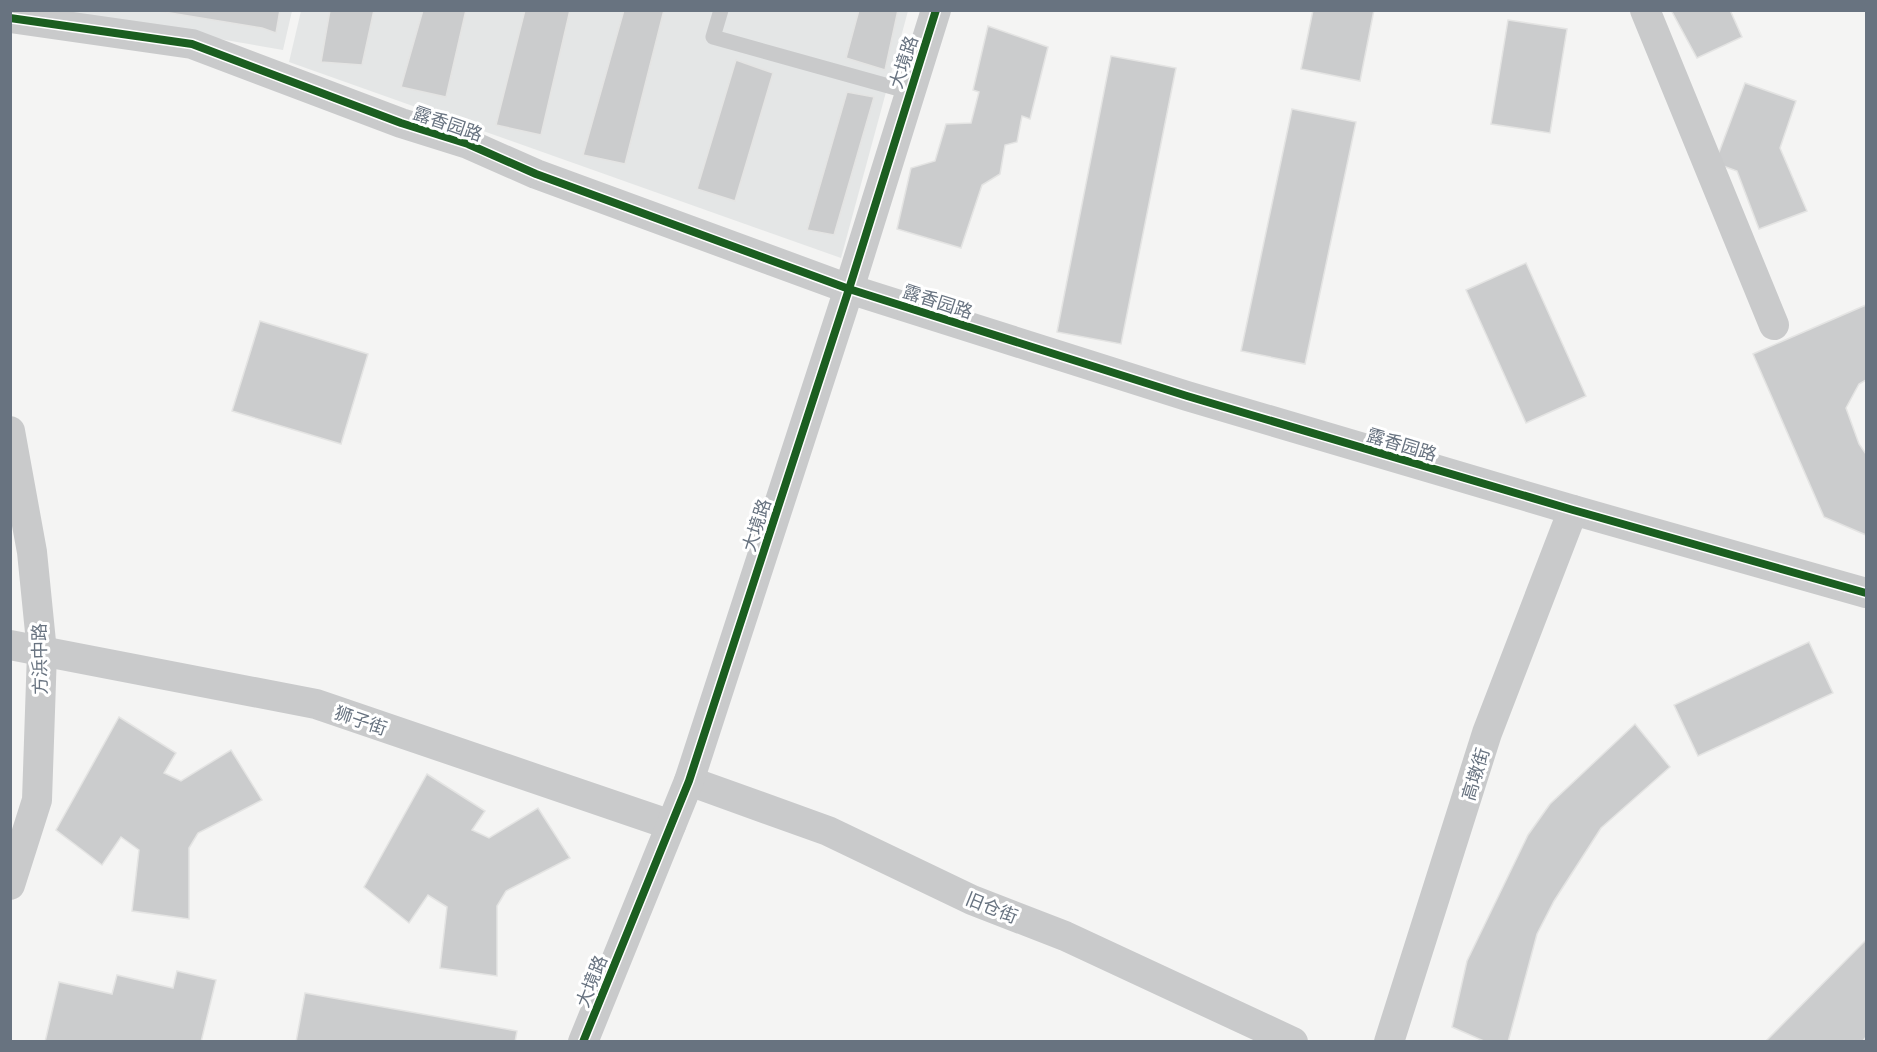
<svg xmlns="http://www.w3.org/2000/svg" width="1877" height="1052" font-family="Lato,'Noto Sans SC',sans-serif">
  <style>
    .built { fill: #e4e6e6 }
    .building { fill: #cbcccd; stroke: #e4e4e3; stroke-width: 1.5 }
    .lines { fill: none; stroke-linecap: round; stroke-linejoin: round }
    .lane { stroke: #c9cacb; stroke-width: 15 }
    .street { stroke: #c9cacb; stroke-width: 30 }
    .cycleway-casing { stroke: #fff; stroke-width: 11 }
    .cycleway { stroke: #1b5e20; stroke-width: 8 }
    .labels { text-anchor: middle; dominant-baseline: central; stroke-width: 6; stroke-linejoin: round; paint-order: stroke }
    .street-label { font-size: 18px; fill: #687380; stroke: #fff }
  </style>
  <rect width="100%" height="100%" fill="#f4f4f3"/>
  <!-- built -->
  <g class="built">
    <polygon points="57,11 292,11 283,50"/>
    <polygon points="301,11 908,11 841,258 289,62"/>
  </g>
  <!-- building -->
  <g class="building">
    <polygon points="152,10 280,10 276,33 262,28"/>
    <polygon points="330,10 374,10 362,65 321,62"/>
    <polygon points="423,10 466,10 446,97 401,87"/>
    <polygon points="525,10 570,10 541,135 496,125"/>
    <polygon points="624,10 664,10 625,164 583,155"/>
    <polygon points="859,10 898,10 885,70 846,58"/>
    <polygon points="1313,10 1374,10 1360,81 1301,69"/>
    <polygon points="1671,10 1730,10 1742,37 1697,58"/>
    <polygon points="1508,20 1567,29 1550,133 1491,124"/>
    <polygon points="988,26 1048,47 1030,119 1022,116 1017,142 1005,145 1000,174 982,185 961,248 897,229 911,168 935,161 946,124 971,123 979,92 973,90"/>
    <polygon points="1111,56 1176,68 1121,344 1057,332"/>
    <polygon points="736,60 773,73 735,201 697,189"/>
    <polygon points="1745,83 1796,101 1780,148 1807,211 1759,229 1737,171 1715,163"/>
    <polygon points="847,92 874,97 834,235 807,230"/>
    <polygon points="1292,109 1356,122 1305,364 1241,351"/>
    <polygon points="1526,263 1586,396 1526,423 1466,290"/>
    <polygon points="1866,305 1866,380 1859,384 1846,408 1859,444 1866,454 1866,535 1824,517 1753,354"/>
    <polygon points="260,321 368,354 341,444 232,411"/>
    <polygon points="1809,642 1833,693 1698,756 1674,705"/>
    <polygon points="119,717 176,753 164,773 181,781 231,750 262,800 198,833 189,848 189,919 132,911 139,850 121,837 102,865 56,830"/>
    <polygon points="1635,724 1670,767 1601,828 1554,901 1537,934 1508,1042 1486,1042 1452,1027 1467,961 1528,835 1550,804"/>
    <polygon points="427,774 485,811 472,830 489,838 538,808 570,858 506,891 497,906 497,976 440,968 447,907 428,895 409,923 364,887"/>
    <polygon points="1866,940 1866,1037 1862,1042 1765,1042"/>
    <polygon points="177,971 216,980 201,1042 45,1042 59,982 112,994 117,975 173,988"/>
    <polygon points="305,993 517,1031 515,1042 296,1042"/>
  </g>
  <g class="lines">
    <!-- lane -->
    <polyline class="lane" points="721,10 713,37 910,92"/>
    <!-- street -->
    <g class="street">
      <polyline points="1645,10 1774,325"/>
      <polyline points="10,18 192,44 401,123 468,144 536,174 849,289 1187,396 1573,510 1866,593"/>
      <polyline points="10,431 32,552 42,652 37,800 10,885"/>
      <polyline points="10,645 316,704 671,825"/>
      <polyline points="689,781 828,831 972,900 1065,936 1293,1042"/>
      <polyline points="583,1042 689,781 849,289 936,10"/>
      <polyline points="1389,1042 1487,733 1573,510"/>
    </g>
    <defs>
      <g id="cycleway">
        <polyline points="10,18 192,44 401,123 468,144 536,174 849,289 1187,396 1573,510 1866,593"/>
        <polyline points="583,1042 689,781 849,289 936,10"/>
      </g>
    </defs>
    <!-- cycleway casing -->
    <use href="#cycleway" class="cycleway-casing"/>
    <!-- cycleway -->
    <use href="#cycleway" class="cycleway"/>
  </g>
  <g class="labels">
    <!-- street labels -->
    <g class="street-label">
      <text transform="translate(903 62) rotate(-72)">大境路</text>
      <text transform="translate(448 123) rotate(19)">露香园路</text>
      <text transform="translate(938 301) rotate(18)">露香园路</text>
      <text transform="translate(1402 444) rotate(17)">露香园路</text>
      <text transform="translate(756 525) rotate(-72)">大境路</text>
      <text transform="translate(39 659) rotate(-91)">方浜中路</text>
      <text transform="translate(361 720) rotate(19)">狮子街</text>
      <text transform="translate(1475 774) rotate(-73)">高墩街</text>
      <text transform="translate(992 907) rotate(22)">旧仓街</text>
      <text transform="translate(591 981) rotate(-68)">大境路</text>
    </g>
  </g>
  <!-- border -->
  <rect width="1877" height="1052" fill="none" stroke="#687380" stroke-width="24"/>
</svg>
